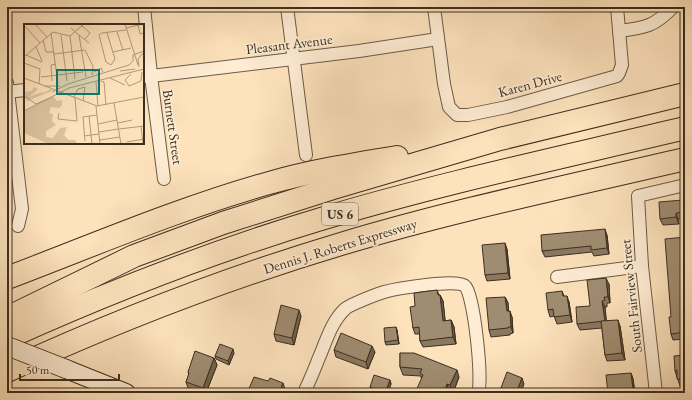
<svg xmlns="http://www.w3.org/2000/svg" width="692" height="400" font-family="'EB Garamond',serif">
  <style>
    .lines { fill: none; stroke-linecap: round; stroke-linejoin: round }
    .minor-casing { stroke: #6c5b46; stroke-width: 14 }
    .secondary-casing { stroke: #3c2e1f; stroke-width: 20 }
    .motorway-casing { stroke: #3c2e1f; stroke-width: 24 }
    .minor { stroke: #feecd3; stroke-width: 12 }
    .secondary { stroke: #feecd3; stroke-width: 18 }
    .motorway { stroke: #fde2bc; stroke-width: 22 }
    .secondary-bridge-casing { stroke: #3c2e1f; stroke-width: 20; stroke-linecap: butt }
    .secondary-bridge { stroke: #feecd3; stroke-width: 18 }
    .wall { fill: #8a7861; stroke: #3c2e1f }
    .shaded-wall { fill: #70624f; stroke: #3c2e1f }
    .building { fill: #a08c71; stroke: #3c2e1f }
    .labels { text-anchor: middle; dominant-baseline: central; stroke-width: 3.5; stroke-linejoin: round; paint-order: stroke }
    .shield { fill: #feecd3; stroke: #766755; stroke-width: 1 }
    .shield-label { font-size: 13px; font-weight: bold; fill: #3c2e1f }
    .street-label { font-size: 14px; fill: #3c2e1f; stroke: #feecd3 }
    .inset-road { fill: none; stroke: #b09a7d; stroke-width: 1 }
    .view { fill: #0f766e; fill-opacity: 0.15; stroke: #0f766e; stroke-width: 2 }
    .inset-edge { fill: none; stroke: #3c2e1f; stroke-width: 2 }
  </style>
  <rect width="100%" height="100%" fill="#fde2bc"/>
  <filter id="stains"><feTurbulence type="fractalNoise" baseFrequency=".005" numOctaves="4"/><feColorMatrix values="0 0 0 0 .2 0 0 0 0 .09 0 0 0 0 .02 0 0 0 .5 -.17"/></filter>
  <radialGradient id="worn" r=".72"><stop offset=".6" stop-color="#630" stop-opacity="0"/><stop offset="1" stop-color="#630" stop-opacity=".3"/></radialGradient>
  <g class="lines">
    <defs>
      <g id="minor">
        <polyline points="144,7 152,84 164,179"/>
        <polyline points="287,7 306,155"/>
        <polyline points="434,7 444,84 449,107 457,115 468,115 507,107 617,76 619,73 622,65 617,7"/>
        <path d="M619,31c26,-3 36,-5 54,-24"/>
        <polyline points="143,77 359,51 438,39"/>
        <polyline points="7,83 22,209 18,226"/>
        <polyline points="7,92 25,90"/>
        <polyline points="557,277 642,266"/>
        <path d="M304,393c5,-11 10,-22 14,-33 8,-18 13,-38 27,-51 4,-4 32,-15 39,-17 11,-3 74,-14 81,-6 9,9 18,93 13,107"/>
        <polyline points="656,393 642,266 638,196 685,185"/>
      </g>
      <polyline id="secondary" points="66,369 126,393"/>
      <g id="motorway">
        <path d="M7,278c87,-33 173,-70 262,-95 42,-12 85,-19 128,-26"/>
        <polyline points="7,318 134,256 223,223 333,188 500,139 685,94"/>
        <path d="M7,338c102,-46 207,-87 314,-119 120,-36 243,-62 364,-91"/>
        <path d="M7,371c109,-50 220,-93 334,-127 113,-34 229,-58 344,-85"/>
      </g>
    </defs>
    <!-- minor casing -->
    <use href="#minor" class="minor-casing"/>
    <!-- secondary casing -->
    <use href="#secondary" class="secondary-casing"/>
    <!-- motorway casing -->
    <use href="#motorway" class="motorway-casing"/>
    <!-- minor -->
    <use href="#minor" class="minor"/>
    <!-- secondary -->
    <use href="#secondary" class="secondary"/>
    <!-- motorway -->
    <use href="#motorway" class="motorway"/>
    <defs>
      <polyline id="secondary-bridge" points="7,346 66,369"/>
    </defs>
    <!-- secondary-bridge casing -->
    <use href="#secondary-bridge" class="secondary-bridge-casing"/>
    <!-- secondary-bridge -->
    <use href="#secondary-bridge" class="secondary-bridge"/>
  </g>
  <!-- wall -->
  <g class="wall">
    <polygon points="683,200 685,206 685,219 678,219 679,224 663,225 660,219"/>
    <polygon points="607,235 609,254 594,256 592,252 545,257 542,251"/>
    <polygon points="685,237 685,339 673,340 671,334"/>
    <polygon points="507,249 510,279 487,281 485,275"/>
    <polygon points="609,284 610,303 607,303 607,307 605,307 606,321 620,326 625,360 607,361 605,355 602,328 580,330 577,324 590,306"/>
    <polygon points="437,290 439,295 440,295 443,301 445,321 451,320 454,327 456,344 423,347 420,341 420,334 415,334 413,328 415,306"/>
    <polygon points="562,291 564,296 569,302 572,322 557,324 554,316 550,317 548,310"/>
    <polygon points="505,297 508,303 508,311 512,317 513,333 510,334 510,335 491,337 489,330"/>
    <polygon points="301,316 294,345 276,341 274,334"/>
    <polygon points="396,327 397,330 399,344 386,345 385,342"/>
    <polygon points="334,350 375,352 368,369 336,357"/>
    <polygon points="234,353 229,365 216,359 215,356"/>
    <polygon points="400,353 459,377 453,393 421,378 421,376 403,375 400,367"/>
    <polygon points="685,355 685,386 680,386 675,371"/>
    <polygon points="214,358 217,365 206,393 202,393 188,388 186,382 189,375 188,372"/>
    <polygon points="631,373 633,379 635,393 608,393"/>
    <polygon points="390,380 391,384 388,393 378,393 371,390 370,387"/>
  </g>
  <!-- shaded-wall -->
  <g class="shaded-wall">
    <polygon points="683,200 685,206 685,215 684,212"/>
    <polygon points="676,213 678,219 679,224 676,217"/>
    <polygon points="605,229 607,235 609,254 607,248"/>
    <polygon points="505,243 507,249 510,279 508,273"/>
    <polygon points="606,278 609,284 610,303 608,297"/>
    <polygon points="440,295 443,301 446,328 443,321"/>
    <polygon points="567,296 569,302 572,322 570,315"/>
    <polygon points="505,297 508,303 509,317 507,311"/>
    <polygon points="602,301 605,307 607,327 605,321"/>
    <polygon points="299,310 301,316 294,345 292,338"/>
    <polygon points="510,311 512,317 513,333 511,327"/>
    <polygon points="451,320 454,327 456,344 453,337"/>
    <polygon points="618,320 620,326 625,360 622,353"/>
    <polygon points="396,327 397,330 399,344 398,340"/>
    <polygon points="372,346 375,352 368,369 366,362"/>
    <polygon points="233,349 234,353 229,365 228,361"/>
    <polygon points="214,358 217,365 206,393 205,393 203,388"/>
    <polygon points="457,370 459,377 453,393 450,385"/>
    <polygon points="631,373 633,379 635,393 634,393 633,390"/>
    <polygon points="522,378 524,384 521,393 516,393"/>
    <polygon points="390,380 391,384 388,393 386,393"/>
    <polygon points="283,383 285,389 284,393 279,393"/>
    <polygon points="447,384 450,392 449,393 444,393"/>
  </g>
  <!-- building -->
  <g class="building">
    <polygon points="683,200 684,212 676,213 676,217 660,219 659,202"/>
    <polygon points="605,229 607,248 591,250 591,246 542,251 541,235"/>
    <polygon points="685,237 685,332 671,334 669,317 671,317 665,239"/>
    <polygon points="505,243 508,273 485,275 482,245"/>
    <polygon points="606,278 608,297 604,297 605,300 602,301 605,321 577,324 576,307 590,306 587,280"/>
    <polygon points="437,290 438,295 440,295 443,321 451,320 453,337 420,341 419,327 413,328 410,307 415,306 414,293"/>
    <polygon points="562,291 563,296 567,296 570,315 554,317 553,309 548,310 546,293"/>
    <polygon points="505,297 507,311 510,311 511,327 508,327 508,328 489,330 486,298"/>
    <polygon points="281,305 299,310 292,338 274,334"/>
    <polygon points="618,320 622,353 605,355 601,321"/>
    <polygon points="396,327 398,340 385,342 384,328"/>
    <polygon points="341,333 372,346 366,362 334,350"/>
    <polygon points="220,344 233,349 228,361 215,356"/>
    <polygon points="195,351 214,358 203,388 186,382 189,373 188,372"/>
    <polygon points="400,353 414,353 457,370 450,385 447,384 444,393 415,393 423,375 420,373 422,369 400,367"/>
    <polygon points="685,355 685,379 677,379 677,370 675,371 674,356"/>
    <polygon points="507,372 522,378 516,393 499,393"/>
    <polygon points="631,373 633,390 608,393 606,375"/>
    <polygon points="374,375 390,380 385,393 370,387"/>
    <polygon points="254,377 268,381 270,378 283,383 279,393 247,393"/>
  </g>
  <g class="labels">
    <!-- shield labels -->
    <rect class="shield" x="322" y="203" width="36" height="22" rx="3"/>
    <g class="shield-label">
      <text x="340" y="214">US 6</text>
    </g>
    <!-- street labels -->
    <g class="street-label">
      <text transform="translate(289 44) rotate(-7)">Pleasant Avenue</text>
      <text transform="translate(530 84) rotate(-15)">Karen Drive</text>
      <text transform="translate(173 127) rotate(82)">Burnett Street</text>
      <text transform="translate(340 246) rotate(-17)">Dennis J. Roberts Expressway</text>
      <text transform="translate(631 296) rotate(-96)">South Fairview Street</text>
    </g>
  </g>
  <!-- overview -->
  <g transform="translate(24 24)">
    <rect width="120" height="120" fill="#fde2bc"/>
    <path d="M10,63l4,2 -9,8 13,-5 2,1 6,-4 2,2 -25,10 -3,-9 8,-1zM29,72l4,5 5,-1v5l-3,3 -8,-1 -2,6 4,1 -1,7 4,4 -10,6v6l7,1 7,-10 7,-1 -3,8 5,5h6l2,4h-28l-25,-11v-22z" fill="#dcc3a1"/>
    <path class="inset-road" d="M11,0l12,13M56,0l10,9 -5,6M101,0l13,41M0,1l16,18M114,1l2,9 4,-1M47,4l8,7 7,42M102,4l17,-4M93,8l6,18M27,9l7,51M83,9l8,26 -4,6 -5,-3 -7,-27 3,-2 24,-3M37,11l6,46M55,11l10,8M46,12l5,43M19,16l3,12h8M12,23l6,14M89,28l18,-4M30,30l31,-4 8,16 -1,9M2,31l16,7M0,33l29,-25 17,4 14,-12M0,39l16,6 -1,15M115,43l-1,-8 5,-6M96,47l15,-2M70,48l7,-4 2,4M107,50l-6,6 4,6 12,-5 1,-9M17,53l42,-5M0,54l73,28 47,-9M86,54l15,7M28,57l-1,-16 5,-1M77,57l3,1 2,23M72,58l2,24M21,62h15M28,68l16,-8 61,-19 4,-4v-6l11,-4M0,72l12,8 14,-6M50,73l4,-8 7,-2 -2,14M90,79l7,41M72,82l4,38M0,87l45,-23 75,-19M35,89l-1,6 19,2 -2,-23M65,92l3,28M94,99l14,-3M74,100l19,-4M117,102l2,18M95,105l25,-3M75,108l19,-3M60,112l15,-2M76,116l20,-3M61,117l-2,-24 14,-2M103,118l17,-3"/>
    <path class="view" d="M33,46h42v24h-42z"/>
    <rect width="120" height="120" class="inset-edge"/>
  </g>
  <!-- margin -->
  <rect width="692" height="400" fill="none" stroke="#fde2bc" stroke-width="24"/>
  <rect x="8" y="8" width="676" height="384" fill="none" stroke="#3c2e1f" stroke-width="2"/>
  <rect x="12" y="12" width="668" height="376" fill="none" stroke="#3c2e1f"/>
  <!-- scale -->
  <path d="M20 374v6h99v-6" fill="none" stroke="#3c2e1f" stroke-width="2"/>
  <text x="26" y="374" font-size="12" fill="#3c2e1f" stroke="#feecd3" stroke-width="3" paint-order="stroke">50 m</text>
  <rect width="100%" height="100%" filter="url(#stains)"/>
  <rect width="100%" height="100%" fill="url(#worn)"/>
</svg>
